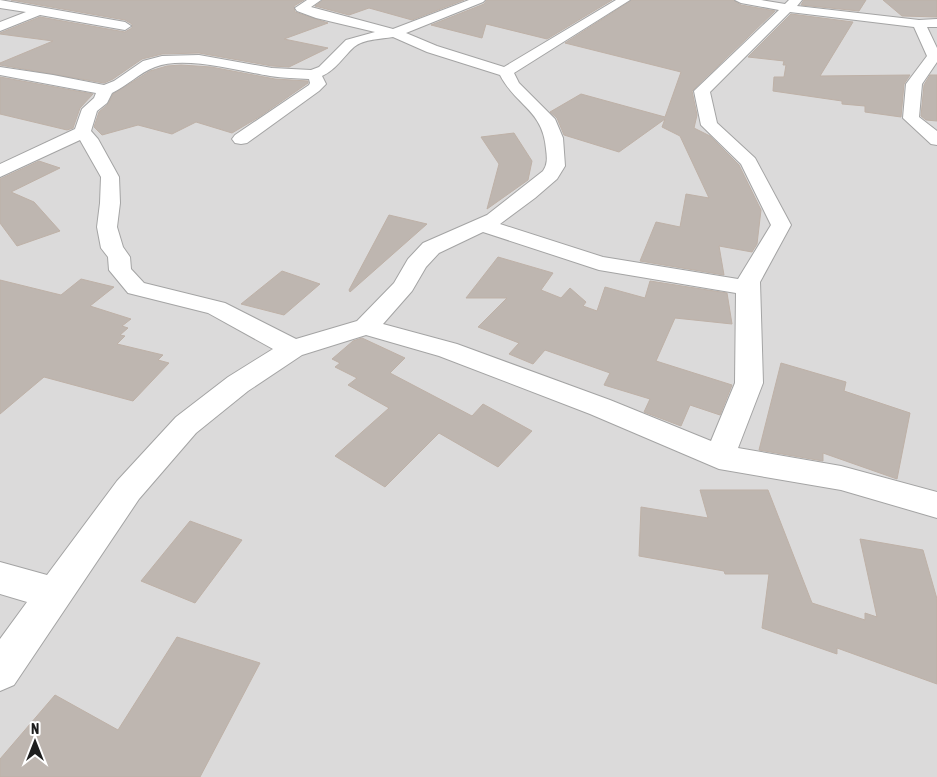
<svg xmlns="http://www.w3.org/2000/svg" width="937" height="777" font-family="'Asap Condensed',sans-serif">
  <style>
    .residential { fill: #dbdada }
    .building { fill: #beb6b0; stroke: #beb1a7 }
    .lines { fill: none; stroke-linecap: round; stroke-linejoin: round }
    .minor-casing { stroke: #a4a4a4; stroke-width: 2 }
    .minor { fill: #fff; fill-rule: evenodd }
  </style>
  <rect width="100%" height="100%" fill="#eeeae3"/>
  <!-- residential -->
  <rect class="residential" x="0" y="0" width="937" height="777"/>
  <!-- building -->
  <g class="building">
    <polygon points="11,0 304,0 294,6 295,12 328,23 284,39 328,48 289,67 272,66 199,53 162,54 142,59 113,79 104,83 0,65 0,63 53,41 0,34 0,33 40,17 125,32 132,28 132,24 125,20"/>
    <polygon points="323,0 464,0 412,20 369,8 349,15 315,6"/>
    <polygon points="487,0 612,0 547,39 486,24 482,38 431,25 484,4"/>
    <polygon points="632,0 733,0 741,5 775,11 692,91 697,115 694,128 710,136 739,165 761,210 757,244 752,252 719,246 724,275 640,261 656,222 680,227 686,194 709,198 680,136 662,127 665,119 619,152 564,135 557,118 550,112 581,94 665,117 681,72 565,43"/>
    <polygon points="804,0 866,0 859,11 801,5"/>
    <polygon points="883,0 937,0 937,17 902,16"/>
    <polygon points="791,14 853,22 820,76 910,75 904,84 901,117 865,112 865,106 842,104 842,101 773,91 774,77 784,77 786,65 783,65 784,61 748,57"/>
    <polygon points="181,65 211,67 275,79 308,81 308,83 259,117 232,133 196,122 172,134 138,125 102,135 94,127 99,112 108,104 113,94 150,71 167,66"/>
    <polygon points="930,75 937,75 937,121 926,120 921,116 924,85"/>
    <polygon points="0,77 93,94 80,108 73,128 67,130 0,114"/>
    <polygon points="514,133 532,161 528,180 487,209 499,164 481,137"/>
    <polygon points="39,161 60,168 11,192 34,202 60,231 17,246 0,223 0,179"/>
    <polygon points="389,215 427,224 350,292 349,290"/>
    <polygon points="498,257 553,273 541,290 561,298 570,288 586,302 583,306 597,311 605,287 645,298 650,281 727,293 732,324 675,318 656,361 732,385 720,415 690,405 681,426 644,412 650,399 604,385 610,373 545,350 533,364 509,354 519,343 478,327 507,298 466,298"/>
    <polygon points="282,271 320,284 284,315 241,304"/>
    <polygon points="81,279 114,287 90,306 131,319 122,326 128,328 120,335 125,336 117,344 163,355 158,360 169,363 133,401 44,377 0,414 0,280 61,295"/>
    <polygon points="362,338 405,358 390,373 472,416 483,404 532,431 498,467 439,433 385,487 335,456 389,408 348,385 357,378 335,367 340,363 332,359 353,341"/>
    <polygon points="781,363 846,382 844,391 910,413 897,479 823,453 823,461 759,450"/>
    <polygon points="700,490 768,490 812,603 865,620 865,613 877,617 860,539 923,550 937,599 937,684 837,648 837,654 762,628 769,574 725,574 724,571 639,556 641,507 708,518"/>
    <polygon points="190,521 242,540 195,603 141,581"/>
    <polygon points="177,637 260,663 200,777 0,777 0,759 55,695 118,730"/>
  </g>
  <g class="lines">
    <defs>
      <g id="minor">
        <polygon points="0,0 125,22 131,26 125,30 40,15 0,31 0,22 26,12 0,8"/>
        <path d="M307,0h14l-10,7 82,22 76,-29h16l-2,2 -77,31 31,13 67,21 112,-67h14l-116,73 5,10 36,36 8,19 2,28 -8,13 -22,19 -35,26 103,33 135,22 33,-54 -30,-61 -40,-39 -7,-34 85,-81 -38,-7 -6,-3h26l24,4 4,-4h13l-5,6 122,14 18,-1v8h-10l10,21v14l-15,22 -3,33 18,14v14l-6,-1 -28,-26 3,-34 21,-28 -13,-29 -124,-15 -80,80 7,31 38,35 36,67 -31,57 3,101 -25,65 103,18 96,26v26l-96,-28 -122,-21 -129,-55 -151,-58 -73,-21 -64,20 -54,36 -52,42 -57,66 -125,186 -14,6v-52l27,-37 -27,-8v-32l47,13 70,-94 59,-64 52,-40 45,-28 -65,-36 -80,-20 -19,-23 -1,-13 -7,-9 -4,-21 3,-24 1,-26 -21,-37 -80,37v-13l75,-35 7,-20 12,-11 2,-5 -96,-18v-8l53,8 51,10 10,-4 29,-20 19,-5 37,-1 73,13 39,2 8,-3 27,-27 29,-8 -59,-14 -19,-7 -2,-3zM393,37l34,15 73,23c16,31 43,35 46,74 1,8 2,15 -3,22l-56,44 -64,28 -15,16 -14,24 -37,38 -61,18 -71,-36 -81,-20 -13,-14 -1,-12 -7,-10 -6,-20 3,-24 -1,-26 -21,-38 -7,-8 6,-20 10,-8 5,-10c15,-7 27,-20 43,-26 29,-12 84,4 115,9 13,2 26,2 39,3l1,4 -1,2 -74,50 -3,4 3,4 6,1 6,-1 72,-52 7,-7 -4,-8c14,-6 21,-19 32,-29 10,-8 27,-8 39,-10zM483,232l116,38 137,23 -1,90 -24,58 -101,-41 -153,-56 -74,-20 29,-33 14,-24 13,-14z"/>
      </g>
    </defs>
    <!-- minor casing -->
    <use href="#minor" class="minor-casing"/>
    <!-- minor -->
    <use href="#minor" class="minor"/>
  </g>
  <!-- north arrow -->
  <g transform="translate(35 742)" stroke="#ffffff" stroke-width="4" paint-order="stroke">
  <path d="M0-4L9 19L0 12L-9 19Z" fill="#1d1d1d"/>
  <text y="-8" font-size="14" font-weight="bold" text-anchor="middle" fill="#1d1d1d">N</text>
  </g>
</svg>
